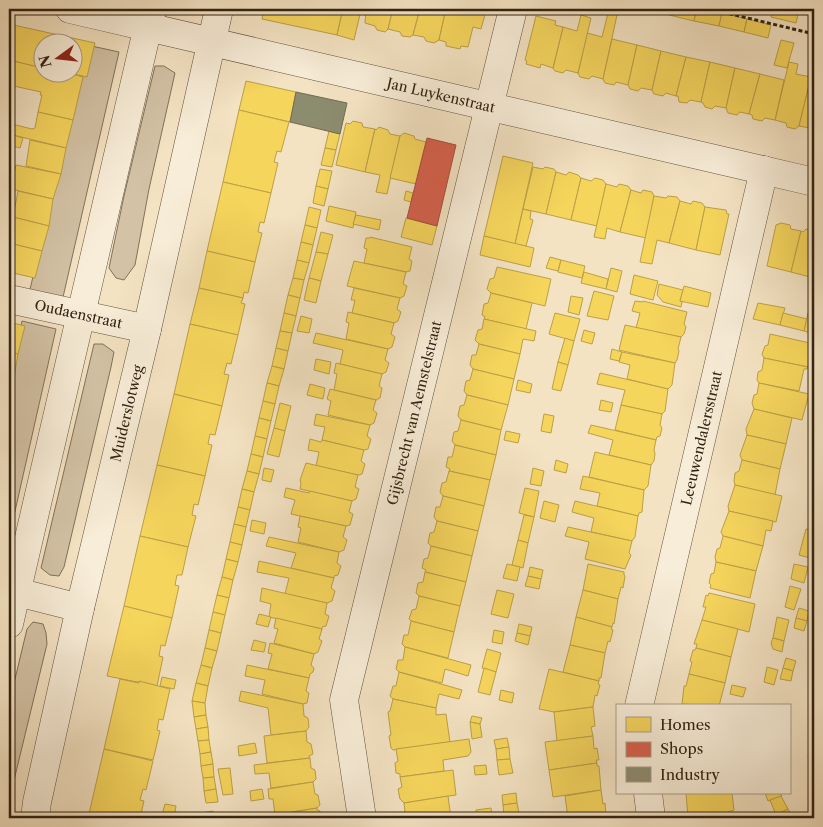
<svg xmlns="http://www.w3.org/2000/svg" width="823" height="827" font-family="'Libre Caslon Text',serif">
  <style>
    .green { fill: #d3c2a5; stroke: #82725c }
    .homes { fill: #f6d55c; stroke: #bba046 }
    .shops { fill: #d6604d; stroke: #a44e3b }
    .industry { fill: #8c8c6e; stroke: #716c52 }
    .lines { fill: none; stroke-linecap: round; stroke-linejoin: round }
    .minor-casing { stroke: #62533e; stroke-width: 29 }
    .path { stroke: #312312; stroke-width: 3; stroke-dasharray: 4 2.5; stroke-linecap: butt }
    .minor { stroke: #f8edd8; stroke-width: 28 }
    .labels { text-anchor: middle; dominant-baseline: central; stroke-width: 5; stroke-linejoin: round; paint-order: stroke }
    .street-label { font-size: 14px; fill: #312312; stroke: #f8edd8 }
  </style>
  <rect width="100%" height="100%" fill="#f4e3c3"/>
  <filter id="stains"><feTurbulence type="fractalNoise" baseFrequency=".004" numOctaves="4"/><feColorMatrix values="0 0 0 0 .2 0 0 0 0 .09 0 0 0 0 .02 0 0 0 .5 -.17"/></filter>
  <radialGradient id="worn" r=".72"><stop offset=".6" stop-color="#630" stop-opacity="0"/><stop offset="1" stop-color="#630" stop-opacity=".3"/></radialGradient>
  <!-- green -->
  <g class="green">
    <polygon points="87,45 119,52 61,306 28,298"/>
    <polygon points="155,66 164,66 175,73 149,189 135,265 124,280 116,278 109,268 124,196"/>
    <polygon points="22,321 56,329 9,538 9,380"/>
    <polygon points="94,344 103,344 114,352 111,367 64,567 59,576 50,575 41,568"/>
    <polygon points="33,622 43,624 46,633 47,644 9,801 9,704 27,629"/>
  </g>
  <!-- homes -->
  <g class="homes">
    <polygon points="264,9 343,9 337,35 262,19"/>
    <polygon points="343,9 361,10 354,40 337,35"/>
    <polygon points="366,9 393,9 388,29 385,32 377,30 375,26 365,23"/>
    <polygon points="393,9 420,9 413,35 410,37 402,36 400,32 388,29"/>
    <polygon points="420,9 446,9 439,40 434,43 426,41 424,37 413,35"/>
    <polygon points="446,9 478,9 486,11 481,29 473,27 468,47 461,46 460,49 446,46 446,42 439,40"/>
    <polygon points="670,9 697,9 694,21 669,15"/>
    <polygon points="697,9 722,13 719,26 694,21"/>
    <polygon points="773,9 799,10 796,23 771,17"/>
    <polygon points="813,9 814,10 814,27 810,25"/>
    <polygon points="608,13 617,15 603,79 592,76 589,79 580,77 578,73 587,33 602,37"/>
    <polygon points="722,13 747,19 744,32 719,26"/>
    <polygon points="581,15 591,18 578,73 566,70 563,73 555,71 553,68 563,27 577,31"/>
    <polygon points="536,16 556,21 555,25 563,27 553,68 541,64 540,68 526,64 527,61 525,60"/>
    <polygon points="747,19 771,25 768,38 744,32"/>
    <polygon points="9,24 95,43 87,77 65,72 72,72 72,42 42,42 42,68 9,60"/>
    <polygon points="612,39 637,45 628,85 616,82 614,85 605,83 603,79"/>
    <polygon points="781,40 794,43 787,68 774,65"/>
    <polygon points="637,45 661,51 652,90 641,88 638,91 630,89 628,85"/>
    <polygon points="661,51 686,57 676,96 666,93 663,96 654,94 652,90"/>
    <polygon points="686,57 710,62 701,102 690,100 687,103 679,102 678,96 676,96"/>
    <polygon points="9,60 42,68 42,72 65,72 83,77 73,120 38,112 42,95 40,95 41,92 9,85"/>
    <polygon points="710,62 735,68 726,108 715,106 712,109 705,107 703,103 701,102"/>
    <polygon points="789,62 798,64 796,74 811,77 799,126 795,129 787,127 786,123 775,120"/>
    <polygon points="814,65 814,133 811,132 810,128 799,126"/>
    <polygon points="735,68 760,74 749,114 740,112 737,115 728,113 726,108"/>
    <polygon points="760,74 784,80 775,120 765,118 762,121 753,119 752,115 749,114"/>
    <polygon points="246,81 296,92 290,122 239,110"/>
    <polygon points="239,110 289,122 281,152 277,151 274,162 278,163 271,193 223,182"/>
    <polygon points="38,112 73,120 66,148 9,134 12,124 32,129 35,128"/>
    <polygon points="353,121 362,123 363,127 375,129 365,172 336,165 346,123 350,124"/>
    <polygon points="379,127 388,130 390,134 400,136 387,194 376,192 380,175 365,172 375,129 376,130"/>
    <polygon points="329,131 340,134 336,150 325,148"/>
    <polygon points="404,133 414,136 415,139 426,142 416,184 390,178 400,136"/>
    <polygon points="9,134 23,138 20,148 9,145"/>
    <polygon points="30,140 66,148 61,174 26,166"/>
    <polygon points="325,148 336,150 332,167 321,165"/>
    <polygon points="503,156 533,163 515,244 484,236"/>
    <polygon points="16,165 61,174 53,199 11,189"/>
    <polygon points="533,167 543,169 545,167 554,169 556,172 546,214 523,209"/>
    <polygon points="320,169 332,171 328,189 316,186"/>
    <polygon points="556,172 566,175 569,172 578,175 581,178 571,220 546,214"/>
    <polygon points="581,178 591,181 595,178 603,180 606,184 597,226 571,220"/>
    <polygon points="223,182 271,193 264,223 260,222 258,232 262,233 255,262 207,251"/>
    <polygon points="606,184 617,187 619,184 628,186 631,190 620,232 607,228 605,239 594,237"/>
    <polygon points="316,186 328,189 324,206 313,203"/>
    <polygon points="631,190 641,193 643,190 652,192 654,196 646,238 620,232"/>
    <polygon points="18,191 53,199 49,226 13,217"/>
    <polygon points="406,191 413,193 411,202 404,200"/>
    <polygon points="654,196 666,198 668,196 677,197 680,201 669,243 657,240 652,264 640,262"/>
    <polygon points="680,201 691,204 693,201 702,203 705,207 696,250 669,243"/>
    <polygon points="329,206 356,212 353,228 326,221"/>
    <polygon points="309,207 321,210 317,228 305,225"/>
    <polygon points="705,207 726,210 727,214 729,214 720,255 696,250"/>
    <polygon points="523,209 531,211 530,219 533,220 526,246 515,244"/>
    <polygon points="356,215 381,220 379,230 353,224"/>
    <polygon points="9,216 49,226 42,251 9,243"/>
    <polygon points="406,218 437,226 432,245 401,237"/>
    <polygon points="781,223 790,225 791,229 801,231 791,272 767,266 776,225"/>
    <polygon points="305,225 317,228 313,245 301,242"/>
    <polygon points="806,229 814,231 814,278 791,272 801,231 803,232"/>
    <polygon points="321,232 333,235 328,254 316,252"/>
    <polygon points="484,236 534,248 530,267 480,255"/>
    <polygon points="370,237 412,247 409,259 412,261 410,271 406,272 364,263 367,249 364,248 366,238 370,238"/>
    <polygon points="301,242 313,245 309,263 297,260"/>
    <polygon points="9,243 42,251 35,278 9,272"/>
    <polygon points="207,251 255,262 248,293 244,292 243,298 199,288"/>
    <polygon points="316,252 328,254 321,281 309,278"/>
    <polygon points="550,257 561,260 558,271 546,268"/>
    <polygon points="297,260 309,263 304,280 293,278"/>
    <polygon points="561,260 585,266 582,278 558,272"/>
    <polygon points="354,261 406,272 403,284 407,286 404,296 400,298 347,286"/>
    <polygon points="497,267 551,279 545,306 491,293 487,289 490,279 494,278"/>
    <polygon points="611,268 622,271 617,292 606,289"/>
    <polygon points="584,272 608,279 606,289 581,283"/>
    <polygon points="634,275 658,281 653,300 630,294"/>
    <polygon points="293,278 304,280 300,298 288,295"/>
    <polygon points="309,278 321,281 316,303 304,300"/>
    <polygon points="659,284 683,290 680,301 682,302 681,307 663,302 657,295"/>
    <polygon points="684,286 711,293 708,307 680,301"/>
    <polygon points="199,288 243,298 241,303 245,304 238,335 190,324"/>
    <polygon points="354,288 400,298 397,309 401,312 398,321 394,323 352,313 355,300 351,300"/>
    <polygon points="594,291 614,296 608,320 587,316"/>
    <polygon points="491,293 532,303 526,329 484,319 485,317 482,315 484,304 488,303"/>
    <polygon points="288,295 300,298 296,316 284,313"/>
    <polygon points="571,296 583,298 579,315 568,312"/>
    <polygon points="635,301 643,302 643,301 687,312 684,324 686,327 684,334 681,337 636,328 640,313 632,311"/>
    <polygon points="758,303 785,308 780,325 753,319"/>
    <polygon points="348,312 394,323 391,334 395,337 392,347 388,349 346,339 349,323 346,322"/>
    <polygon points="284,313 296,316 292,333 280,331"/>
    <polygon points="555,313 580,319 574,341 549,334"/>
    <polygon points="783,313 807,319 804,331 780,325"/>
    <polygon points="808,313 814,314 814,334 804,331"/>
    <polygon points="301,316 312,319 309,333 297,331"/>
    <polygon points="484,319 536,331 534,341 523,339 520,354 479,344 475,340 478,330 482,329"/>
    <polygon points="9,322 25,326 18,354 9,352"/>
    <polygon points="190,324 238,335 231,364 227,363 224,374 229,375 222,406 174,394"/>
    <polygon points="625,325 681,337 678,349 679,351 677,360 675,363 619,350"/>
    <polygon points="584,330 595,333 592,344 581,341"/>
    <polygon points="280,331 292,333 288,351 276,348"/>
    <polygon points="316,333 388,349 385,360 389,363 386,372 382,374 340,364 343,350 313,343"/>
    <polygon points="770,334 810,343 808,349 811,350 808,367 764,358 762,354 765,346 768,345"/>
    <polygon points="565,338 574,341 568,365 558,362"/>
    <polygon points="479,344 520,354 514,379 473,369 470,365 472,355 476,355"/>
    <polygon points="276,348 288,351 284,369 272,366"/>
    <polygon points="612,349 622,352 619,361 610,359"/>
    <polygon points="9,352 18,354 13,383 9,382"/>
    <polygon points="622,352 675,363 672,385 668,389 627,379 630,365 619,362"/>
    <polygon points="764,358 808,367 807,369 804,369 799,391 759,383 757,380 758,372 762,370"/>
    <polygon points="316,359 331,362 329,374 314,370"/>
    <polygon points="558,362 568,365 561,391 552,389"/>
    <polygon points="336,363 382,374 379,386 382,388 380,398 376,400 334,390 337,374 334,373"/>
    <polygon points="272,366 284,369 279,386 267,383"/>
    <polygon points="473,369 514,379 508,405 467,395 464,391 466,381 470,380"/>
    <polygon points="600,373 668,389 665,411 662,414 621,405 625,390 597,384"/>
    <polygon points="518,380 532,384 530,393 516,390"/>
    <polygon points="267,383 279,386 275,404 263,401"/>
    <polygon points="759,383 809,394 802,420 754,409 752,403 754,395 757,394"/>
    <polygon points="310,384 325,388 323,399 307,395"/>
    <polygon points="330,389 376,400 373,410 377,413 374,423 370,425 328,415 331,401 327,399"/>
    <polygon points="174,394 222,406 215,435 210,434 208,444 212,445 205,476 157,465"/>
    <polygon points="467,395 508,405 501,430 461,420 458,416 460,406 464,405"/>
    <polygon points="601,400 613,403 611,412 599,410"/>
    <polygon points="263,401 275,404 271,421 259,418"/>
    <polygon points="280,403 291,406 285,431 274,428"/>
    <polygon points="621,405 662,414 660,425 662,428 660,436 657,437 656,440 615,430"/>
    <polygon points="754,409 792,418 786,444 747,435 746,429"/>
    <polygon points="316,414 370,425 367,436 371,439 368,449 364,450 322,440 325,427 314,425"/>
    <polygon points="544,414 554,416 551,433 541,431"/>
    <polygon points="259,418 271,421 267,439 255,436"/>
    <polygon points="461,420 501,430 496,455 455,445 452,441 454,432 458,431"/>
    <polygon points="591,425 656,440 654,450 655,454 654,461 651,465 609,455 613,440 588,433"/>
    <polygon points="274,428 285,431 279,457 267,454"/>
    <polygon points="506,431 520,434 518,443 504,440"/>
    <polygon points="747,435 786,444 780,469 742,460 740,455"/>
    <polygon points="255,436 267,439 263,457 251,454"/>
    <polygon points="310,439 321,442 322,440 364,450 361,461 365,464 362,474 358,475 316,466 319,452 308,450"/>
    <polygon points="455,445 496,455 490,480 449,471 450,469 446,467 448,457 452,457"/>
    <polygon points="595,452 651,465 648,486 644,490 589,477"/>
    <polygon points="251,454 263,457 259,474 247,471"/>
    <polygon points="556,460 568,464 566,473 554,470"/>
    <polygon points="742,460 780,469 775,495 735,485 734,481 735,473 739,471"/>
    <polygon points="306,463 358,475 355,487 359,489 356,499 352,501 300,489 301,483 300,480"/>
    <polygon points="157,465 205,476 198,505 194,504 192,515 196,516 188,547 140,536"/>
    <polygon points="264,468 274,470 271,482 262,480"/>
    <polygon points="533,468 544,471 541,486 530,484"/>
    <polygon points="247,471 259,474 254,492 242,489"/>
    <polygon points="449,471 490,480 484,506 443,496 440,492 442,483 446,482"/>
    <polygon points="583,476 644,490 642,512 639,513 638,516 597,506 600,493 580,489"/>
    <polygon points="735,485 782,496 776,522 729,511 728,506"/>
    <polygon points="286,488 309,493 310,491 352,501 349,512 353,514 350,525 346,526 291,514 295,500 284,497"/>
    <polygon points="525,488 539,491 534,517 519,513"/>
    <polygon points="242,489 254,492 250,510 238,507"/>
    <polygon points="443,496 484,506 478,531 437,521 434,517 436,507 440,507"/>
    <polygon points="544,501 559,505 555,522 540,518"/>
    <polygon points="575,501 638,516 635,537 632,541 591,532 594,518 572,512"/>
    <polygon points="813,504 814,504 814,520 809,519"/>
    <polygon points="238,507 250,510 246,527 234,524"/>
    <polygon points="729,511 773,521 771,531 766,530 763,546 723,536 721,532"/>
    <polygon points="524,515 534,517 528,543 518,540"/>
    <polygon points="300,516 346,526 343,537 347,540 344,550 339,552 298,542 301,528 298,527"/>
    <polygon points="252,520 266,523 264,534 250,531"/>
    <polygon points="437,521 478,531 472,556 431,546 428,543 430,533 434,532"/>
    <polygon points="234,524 246,527 242,545 230,542"/>
    <polygon points="568,527 632,541 629,553 631,555 625,569 585,559 589,542 565,536"/>
    <polygon points="806,529 814,531 814,548 810,558 799,555"/>
    <polygon points="140,536 188,547 182,575 177,575 175,585 179,586 172,618 124,606"/>
    <polygon points="723,536 763,546 756,571 716,562 715,557 717,549 720,548"/>
    <polygon points="269,537 339,552 337,563 341,566 338,575 334,576 334,578 291,568 296,553 266,546"/>
    <polygon points="518,540 528,543 523,568 512,565"/>
    <polygon points="230,542 242,545 238,562 226,559"/>
    <polygon points="431,546 472,556 466,582 425,572 426,570 422,568 424,559 428,558"/>
    <polygon points="226,559 238,562 233,580 222,577"/>
    <polygon points="259,561 334,578 331,588 335,591 332,601 327,603 285,594 289,578 257,572"/>
    <polygon points="716,562 756,571 750,598 710,588 711,585 709,583 711,574 714,573"/>
    <polygon points="507,564 520,567 517,581 503,578"/>
    <polygon points="588,564 624,572 624,575 625,576 623,588 621,587 618,599 583,590"/>
    <polygon points="794,564 808,567 804,583 791,579"/>
    <polygon points="530,567 543,570 541,579 528,576"/>
    <polygon points="425,572 466,582 460,606 419,596 416,593 418,583 423,582"/>
    <polygon points="528,576 541,579 539,589 525,586"/>
    <polygon points="222,577 233,580 229,598 217,595"/>
    <polygon points="790,586 801,589 794,610 785,607"/>
    <polygon points="262,588 327,603 325,614 329,616 326,626 322,627 322,629 269,617 271,604 260,601"/>
    <polygon points="497,590 514,594 508,618 491,614"/>
    <polygon points="583,590 618,599 614,624 613,623 612,627 576,617"/>
    <polygon points="709,593 755,604 749,632 702,620 706,607 703,607 706,595 708,596"/>
    <polygon points="217,595 229,598 225,615 213,612"/>
    <polygon points="419,596 460,606 454,632 411,621 409,619 412,610 416,609"/>
    <polygon points="124,606 172,618 165,646 161,645 159,656 163,657 157,686 107,676"/>
    <polygon points="799,608 809,611 807,621 796,618"/>
    <polygon points="213,612 225,615 221,633 209,630"/>
    <polygon points="259,614 271,617 268,627 256,624"/>
    <polygon points="576,617 612,627 611,629 613,630 610,642 608,641 605,653 570,645"/>
    <polygon points="777,617 789,620 784,641 773,638"/>
    <polygon points="276,618 322,629 319,639 322,641 318,652 314,654 274,643 278,629 274,628"/>
    <polygon points="796,618 807,621 804,631 794,628"/>
    <polygon points="702,620 738,629 731,657 696,648 697,644 694,644"/>
    <polygon points="411,621 454,632 448,658 405,647 402,644 404,635 408,635"/>
    <polygon points="519,624 532,627 530,636 517,633"/>
    <polygon points="209,630 221,633 217,651 205,648"/>
    <polygon points="494,630 504,632 502,644 492,642"/>
    <polygon points="517,633 530,636 528,645 515,641"/>
    <polygon points="773,638 784,641 782,652 773,649 771,643"/>
    <polygon points="254,640 266,643 264,652 251,650"/>
    <polygon points="270,643 314,654 311,665 314,668 313,672 310,674 309,678 268,669 272,654 268,653"/>
    <polygon points="570,645 605,653 601,678 599,678 599,681 563,672"/>
    <polygon points="405,647 471,665 468,676 445,669 442,683 399,672 396,669 398,660 403,660"/>
    <polygon points="205,648 217,651 212,668 201,665"/>
    <polygon points="696,648 731,657 725,683 689,674 692,662 690,661 693,650 695,650"/>
    <polygon points="487,649 501,653 496,672 482,668"/>
    <polygon points="786,658 796,661 793,671 783,668"/>
    <polygon points="201,665 212,668 208,686 196,683"/>
    <polygon points="247,665 309,678 306,691 309,693 307,703 303,704 262,694 265,680 245,676"/>
    <polygon points="767,667 778,670 774,685 764,682"/>
    <polygon points="484,668 496,672 490,695 478,692"/>
    <polygon points="783,668 793,671 791,681 780,679"/>
    <polygon points="549,669 599,681 598,684 600,685 597,696 595,695 593,707 554,712 539,709"/>
    <polygon points="399,672 462,690 459,699 439,694 436,708 393,699 390,696 393,686 396,686"/>
    <polygon points="689,674 725,683 719,706 682,704 684,686 686,686"/>
    <polygon points="162,677 176,680 174,689 160,686"/>
    <polygon points="120,679 139,683 139,681 170,689 163,720 159,719 157,730 160,731 153,760 104,749"/>
    <polygon points="196,683 208,686 205,703 192,701"/>
    <polygon points="732,685 746,688 743,697 730,694"/>
    <polygon points="501,690 514,693 512,703 499,700"/>
    <polygon points="241,691 303,704 304,716 308,718 309,727 306,731 271,735 268,708 239,701"/>
    <polygon points="393,699 436,708 436,715 446,714 450,742 393,750 391,748 389,736 391,735 388,712 390,711"/>
    <polygon points="192,701 205,703 206,715 194,717"/>
    <polygon points="593,707 595,726 591,727 593,736 557,741 554,712"/>
    <polygon points="206,715 208,727 196,729 194,717"/>
    <polygon points="472,716 482,718 480,724 470,722"/>
    <polygon points="470,722 480,724 482,737 472,739"/>
    <polygon points="208,727 209,740 198,741 196,729"/>
    <polygon points="306,731 307,742 311,744 313,754 309,756 310,758 267,763 264,736"/>
    <polygon points="814,731 814,758 808,757"/>
    <polygon points="593,736 594,749 597,748 599,760 596,760 597,763 549,770 545,742"/>
    <polygon points="507,738 509,747 496,749 494,740"/>
    <polygon points="469,739 471,752 468,756 443,760 444,771 400,777 400,774 396,773 395,763 398,761 396,749"/>
    <polygon points="209,740 211,752 200,754 198,741"/>
    <polygon points="255,743 257,753 239,756 238,746"/>
    <polygon points="509,747 510,759 497,760 496,749"/>
    <polygon points="104,749 153,761 146,790 143,789 140,800 144,801 140,818 88,818"/>
    <polygon points="211,752 213,764 201,766 200,754"/>
    <polygon points="310,758 311,768 315,770 316,779 313,782 271,788 269,773 255,774 254,765"/>
    <polygon points="510,759 513,773 499,775 497,760"/>
    <polygon points="597,763 597,766 599,766 601,790 553,797 549,770"/>
    <polygon points="213,764 214,777 203,778 201,766"/>
    <polygon points="486,765 487,774 475,775 474,766"/>
    <polygon points="230,768 233,794 223,795 218,769"/>
    <polygon points="453,770 456,795 404,803 400,799 398,789 402,787 400,777"/>
    <polygon points="214,777 216,789 204,791 203,778"/>
    <polygon points="313,782 315,794 318,795 320,805 317,808 275,815 273,799 269,799 268,789"/>
    <polygon points="216,789 218,802 206,803 204,791"/>
    <polygon points="262,789 264,799 251,801 250,791"/>
    <polygon points="601,790 603,804 605,803 606,815 604,815 604,818 568,818 565,796"/>
    <polygon points="516,793 517,803 503,805 502,795"/>
    <polygon points="686,793 732,793 734,810 710,818 688,818"/>
    <polygon points="765,793 780,793 782,796 768,801"/>
    <polygon points="448,796 451,818 403,818 403,815 405,813 404,803"/>
    <polygon points="781,796 788,809 776,815 770,800"/>
    <polygon points="517,803 519,813 504,815 503,805"/>
    <polygon points="165,804 176,806 174,818 161,818"/>
    <polygon points="317,808 317,810 320,811 322,818 275,818 275,815"/>
    <polygon points="491,808 492,816 477,818 476,810"/>
    <polygon points="788,809 793,818 776,818 775,816"/>
    <polygon points="213,811 214,818 187,818 187,815"/>
  </g>
  <!-- shops -->
  <polygon class="shops" points="427,138 456,145 437,226 407,218"/>
  <!-- industry -->
  <polygon class="industry" points="296,92 347,103 340,134 290,122"/>
  <g class="lines">
    <defs>
      <g id="minor">
        <path id="s1" d="M70,9l744,173"/>
        <path id="s2" d="M9,299l138,30"/>
        <polyline points="9,590 80,608"/>
        <polyline points="9,624 152,9"/>
        <path id="s3" d="M639,706l125,-536"/>
        <polyline points="648,793 651,818"/>
        <path id="s4" d="M35,818l2,-16 43,-194 67,-279 72,-320"/>
        <path id="s5" d="M362,818l-18,-118 169,-691"/>
      </g>
    </defs>
    <!-- minor casing -->
    <use href="#minor" class="minor-casing"/>
    <!-- path -->
    <polyline class="path" points="710,9 814,34"/>
    <!-- minor -->
    <use href="#minor" class="minor"/>
  </g>
  <g class="labels">
    <!-- street labels -->
    <g class="street-label">
      <text stroke="none"><textPath href="#s1" startOffset="381">Jan Luykenstraat</textPath></text>
      <text stroke="none"><textPath href="#s2" startOffset="71">Oudaenstraat</textPath></text>
      <text stroke="none"><textPath href="#s5" startOffset="415">Gijsbrecht van Aemstelstraat</textPath></text>
      <text stroke="none"><textPath href="#s4" startOffset="415">Muiderslotweg</textPath></text>
      <text stroke="none"><textPath href="#s3" startOffset="275">Leeuwendalersstraat</textPath></text>
    </g>
  </g>
  <!-- margin -->
  <rect width="823" height="827" fill="none" stroke="#f4e3c3" stroke-width="30"/>
  <rect x="10" y="10" width="803" height="807" fill="none" stroke="#312312" stroke-width="2.5"/>
  <rect x="15" y="15" width="793" height="797" fill="none" stroke="#312312"/>
  <!-- legend -->
  <rect x="616" y="704" width="175" height="90" fill="#f8edd8" stroke="#a89c89"/>
  <rect x="626" y="717" width="25" height="15" fill="#f6d55c" stroke="#a89c89"/>
  <text x="660" y="730" font-size="15" fill="#312312">Homes</text>
  <rect x="626" y="742" width="25" height="15" fill="#d6604d" stroke="#a89c89"/>
  <text x="660" y="754" font-size="15" fill="#312312">Shops</text>
  <rect x="626" y="767" width="25" height="15" fill="#8c8c6e" stroke="#a89c89"/>
  <text x="660" y="780" font-size="15" fill="#312312">Industry</text>
  <!-- north arrow -->
  <g transform="translate(58 58) rotate(255)"><circle r="24" fill="#f8edd8" stroke="#a89c89"/>
  <path d="M0-4L9 19L0 12L-9 19Z" fill="#8f2418"/>
  <text y="-8" font-size="14" font-weight="bold" text-anchor="middle" fill="#312312">N</text>
  </g>
  <rect width="100%" height="100%" filter="url(#stains)"/>
  <rect width="100%" height="100%" fill="url(#worn)"/>
</svg>
